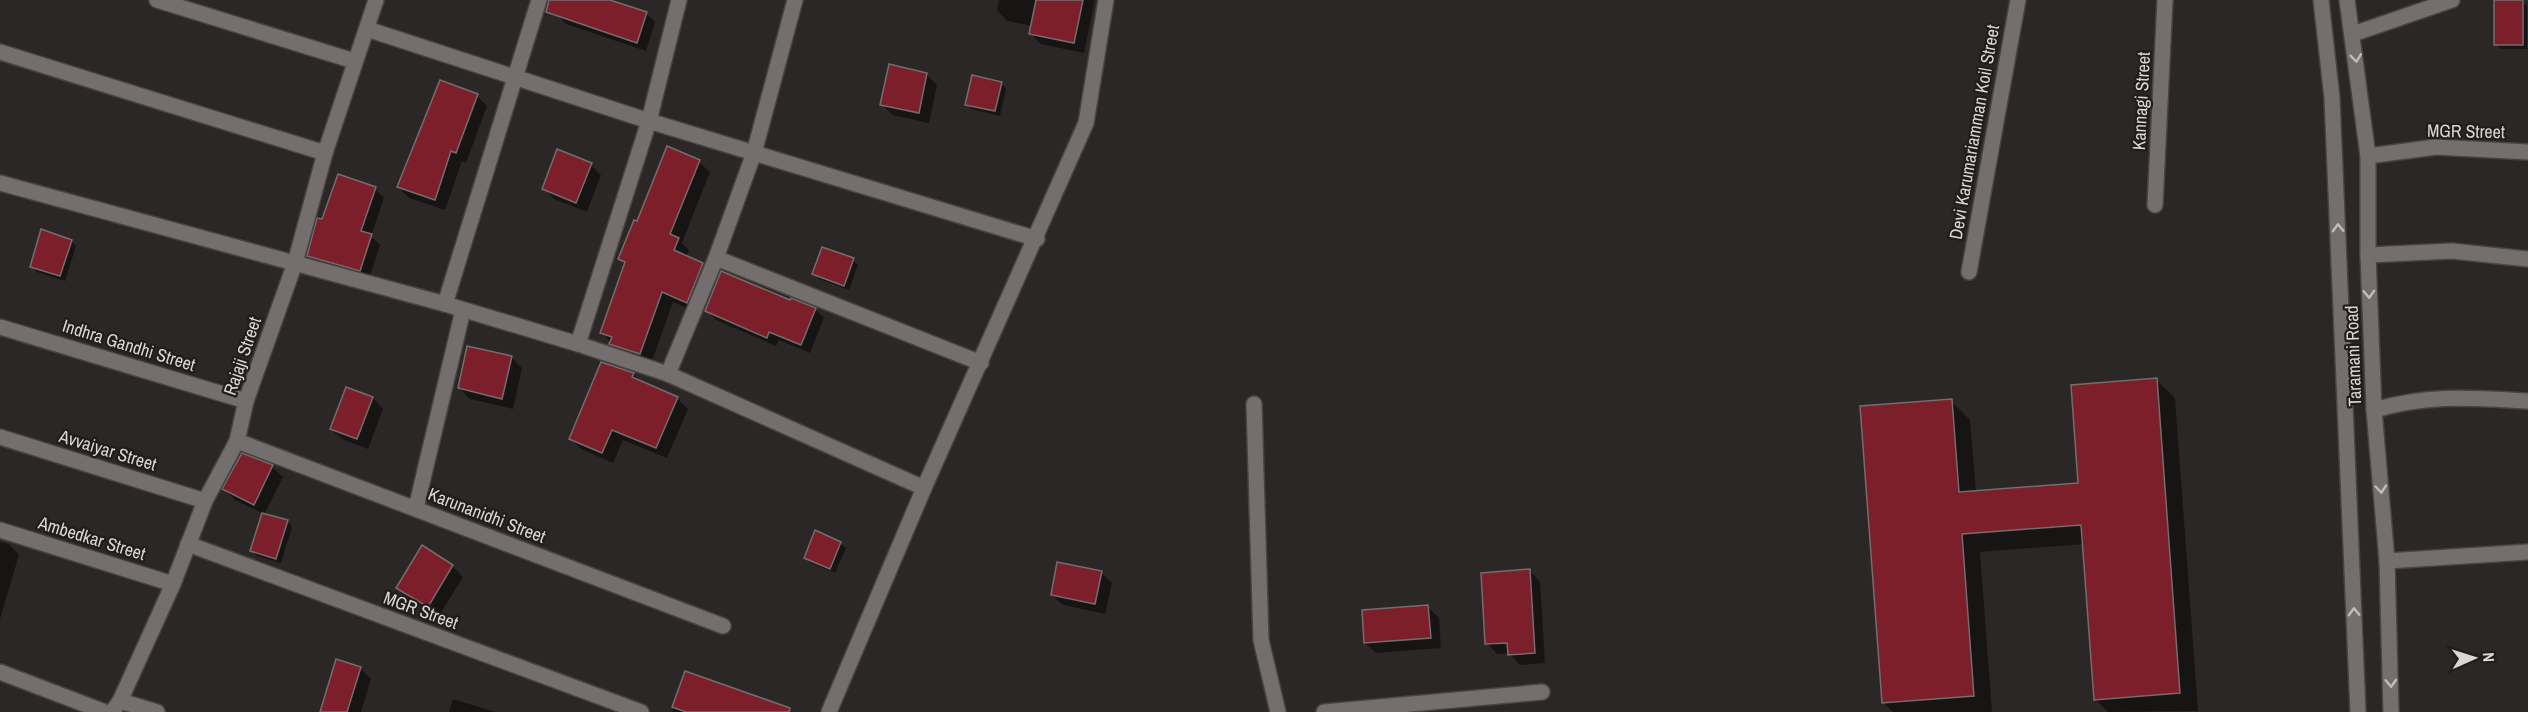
<svg xmlns="http://www.w3.org/2000/svg" width="2528" height="712" font-family="'Archivo Narrow',sans-serif">
  <style>
    .shadow { fill: #0007 }
    .building { fill: #7c1f2a; stroke: #736d6d; stroke-width: 1.5 }
    .lines { fill: none; stroke-linecap: round; stroke-linejoin: round }
    .street-casing { stroke: #474343; stroke-width: 18 }
    .secondary-casing { stroke: #474343; stroke-width: 18 }
    .street { stroke: #746e6e; stroke-width: 15 }
    .secondary { stroke: #746e6e; stroke-width: 15 }
    .oneway { stroke: #c0bcbb }
    .labels { text-anchor: middle; dominant-baseline: central; stroke-width: 4.5; stroke-linejoin: round; paint-order: stroke }
    .street-label { font-size: 18px; fill: #d9d6d5; stroke: #221d1d }
  </style>
  <rect width="100%" height="100%" fill="#2c2727"/>
  <!-- shadow -->
  <g class="shadow">
    <polygon points="563,0 606,0 647,14 655,22 646,51 566,24 558,15"/>
    <polygon points="999,0 1095,0 1084,53 1041,44 1030,33 1032,26 1007,21 997,10"/>
    <polygon points="2522,1 2527,6 2527,49 2501,49 2496,44"/>
    <polygon points="926,74 937,85 929,123 893,115 882,105"/>
    <polygon points="1001,83 1006,89 1000,116 972,109 967,104"/>
    <polygon points="477,96 487,106 466,163 462,161 445,210 409,198 398,187 410,152 414,154"/>
    <polygon points="699,162 710,172 682,243 689,250 686,257 703,264 713,275 698,313 673,302 651,364 621,354 602,333 626,265 619,259 638,223"/>
    <polygon points="591,165 601,175 587,212 554,199 543,188"/>
    <polygon points="375,189 384,198 371,236 380,245 369,279 317,265 309,256"/>
    <polygon points="71,241 76,246 65,281 37,272 31,266"/>
    <polygon points="853,260 858,265 849,290 819,279 814,273"/>
    <polygon points="791,302 815,309 824,318 810,353 779,340 776,346 716,320 706,310"/>
    <polygon points="511,357 522,368 513,409 470,399 459,388"/>
    <polygon points="633,374 642,383 677,398 688,409 667,458 623,440 613,463 581,449 571,439"/>
    <polygon points="2156,380 2175,398 2198,711 2108,712 2095,699 2084,544 1980,552 1992,712 1893,712 1883,702 1951,401 1970,420 1976,492 2080,485"/>
    <polygon points="373,398 383,409 368,449 342,439 331,429"/>
    <polygon points="242,455 272,467 283,477 264,515 287,521 292,527 281,563 257,556 252,551 264,514 235,500 224,489"/>
    <polygon points="0,542 9,544 19,555 0,619"/>
    <polygon points="840,543 846,548 835,573 811,563 806,557"/>
    <polygon points="422,548 452,566 463,577 439,616 409,598 398,587"/>
    <polygon points="1530,571 1540,582 1545,663 1520,665 1509,653 1497,654 1487,643"/>
    <polygon points="1102,573 1112,583 1105,614 1063,605 1052,595"/>
    <polygon points="1428,607 1439,618 1441,648 1376,653 1365,643"/>
    <polygon points="360,668 371,679 361,712 322,712"/>
    <polygon points="686,673 779,712 672,712"/>
    <polygon points="453,699 495,712 449,712"/>
  </g>
  <!-- building -->
  <g class="building">
    <polygon points="549,0 610,0 647,12 637,43 546,12"/>
    <polygon points="1036,0 1083,0 1074,43 1029,34"/>
    <rect x="2494" y="0" width="29" height="45"/>
    <polygon points="889,64 927,73 919,113 880,105"/>
    <polygon points="972,75 1002,82 995,111 965,105"/>
    <polygon points="440,80 478,94 456,153 451,151 435,200 397,187"/>
    <polygon points="667,146 700,160 670,234 679,238 674,250 703,263 687,303 662,292 640,354 609,344 612,337 600,333 625,262 618,259 634,220 637,221"/>
    <polygon points="557,149 592,163 576,203 542,189"/>
    <polygon points="338,174 376,187 361,231 372,234 360,271 307,256 317,218 322,219"/>
    <polygon points="41,229 72,240 60,276 30,267"/>
    <polygon points="822,247 854,258 844,286 812,274"/>
    <polygon points="721,271 790,300 791,298 816,308 801,345 769,332 767,338 705,311"/>
    <polygon points="467,346 512,356 502,399 458,388"/>
    <polygon points="601,362 634,373 632,377 678,397 656,448 612,430 602,453 569,439"/>
    <polygon points="2157,378 2180,693 2094,700 2081,525 1962,534 1974,696 1882,703 1860,406 1952,399 1959,492 2078,483 2071,385"/>
    <polygon points="346,387 373,397 357,439 330,429"/>
    <polygon points="242,453 273,465 254,505 222,489"/>
    <polygon points="262,513 288,520 276,559 250,551"/>
    <polygon points="815,530 841,542 830,569 804,558"/>
    <polygon points="422,545 453,565 428,607 396,588"/>
    <polygon points="1057,562 1102,571 1095,604 1051,595"/>
    <polygon points="1530,569 1535,653 1508,655 1507,643 1485,644 1481,573"/>
    <polygon points="1428,605 1431,638 1364,643 1362,610"/>
    <polygon points="336,659 361,667 347,712 320,712"/>
    <polygon points="685,671 790,708 789,712 686,712 672,707"/>
  </g>
  <g class="lines">
    <defs>
      <g id="street">
        <polyline points="157,0 354,61"/>
        <polyline points="367,29 649,121 1037,239"/>
        <polyline points="2353,34 2452,0"/>
        <polyline points="0,52 325,153"/>
        <polyline points="2368,156 2436,147 2528,152"/>
        <polyline points="0,183 445,304 578,344 668,374 924,488"/>
        <polyline points="2155,205 2165,0"/>
        <polyline points="2368,255 2452,251 2528,259"/>
        <polyline points="716,258 981,363"/>
        <polyline points="1969,272 2018,0"/>
        <polyline points="445,304 539,0"/>
        <polyline points="0,327 246,401"/>
        <polyline points="578,344 649,121 679,0"/>
        <polyline points="668,374 716,258 754,153 795,0"/>
        <polyline points="1254,404 1261,640 1278,712"/>
        <path d="M2374,410c58,-16 96,-12 154,-9"/>
        <polyline points="0,437 205,501"/>
        <polyline points="237,441 723,626"/>
        <polyline points="416,508 463,310"/>
        <polyline points="0,530 173,584"/>
        <polyline points="188,544 641,712"/>
        <polyline points="2387,561 2528,552"/>
        <polyline points="0,672 105,712"/>
        <polyline points="120,701 157,712"/>
        <polyline points="112,712 120,701 173,584 205,501 237,441 246,401 295,263 325,153 376,0"/>
        <polyline points="829,712 924,488 1086,123 1106,0"/>
        <polyline points="1324,712 1542,692"/>
      </g>
      <g id="secondary">
        <polyline points="2321,0 2332,98 2358,712"/>
        <polyline points="2347,0 2368,156 2368,255 2374,410 2387,561 2391,712"/>
      </g>
    </defs>
    <!-- street casing -->
    <use href="#street" class="street-casing"/>
    <!-- secondary casing -->
    <use href="#secondary" class="secondary-casing"/>
    <!-- street -->
    <use href="#street" class="street"/>
    <!-- secondary -->
    <use href="#secondary" class="secondary"/>
  </g>
  <!-- one-way arrows -->
  <defs><path id="oneway-chevron" d="M-2-3.5L2.5 0L-2 3.5" fill="none" stroke-width="1.6" stroke-linecap="round" stroke-linejoin="round" transform="scale(1.5)"/></defs>
  <g class="oneway">
    <use href="#oneway-chevron" transform="translate(2356 58) rotate(83)"/>
    <use href="#oneway-chevron" transform="translate(2338 228) rotate(-92)"/>
    <use href="#oneway-chevron" transform="translate(2369 294) rotate(88)"/>
    <use href="#oneway-chevron" transform="translate(2381 489) rotate(85)"/>
    <use href="#oneway-chevron" transform="translate(2354 612) rotate(-92)"/>
    <use href="#oneway-chevron" transform="translate(2391 683) rotate(88)"/>
  </g>
  <g class="labels">
    <!-- street labels -->
    <g class="street-label">
      <text transform="translate(2141 101) rotate(-87)">Kannagi Street</text>
      <text transform="translate(2466 131) rotate(1)">MGR Street</text>
      <text transform="translate(1974 132) rotate(-80)">Devi Karumariamman Koil Street</text>
      <text transform="translate(129 345) rotate(17)">Indhra Gandhi Street</text>
      <text transform="translate(242 356) rotate(-71)">Rajaji Street</text>
      <text transform="translate(2353 356) rotate(-92)">Taramani Road</text>
      <text transform="translate(108 450) rotate(17)">Avvaiyar Street</text>
      <text transform="translate(487 515) rotate(21)">Karunanidhi Street</text>
      <text transform="translate(92 538) rotate(17)">Ambedkar Street</text>
      <text transform="translate(421 610) rotate(20)">MGR Street</text>
    </g>
  </g>
  <!-- north arrow -->
  <g transform="translate(2474 658) rotate(87)" stroke="#221d1d" stroke-width="4.5" paint-order="stroke">
  <path d="M0-4.5L10 22L0 15L-10 22Z" fill="#d9d6d5"/>
  <text y="-9" font-size="16" font-weight="bold" text-anchor="middle" fill="#d9d6d5">N</text>
  </g>
</svg>
